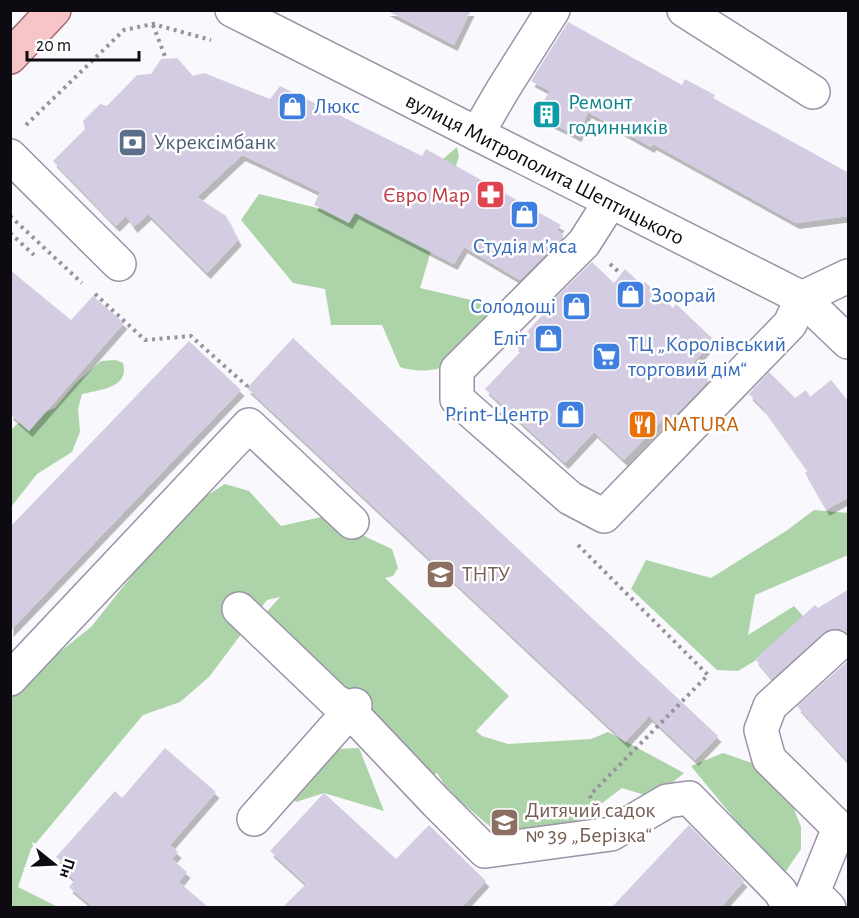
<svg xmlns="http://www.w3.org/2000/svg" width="859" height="918" font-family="'Alegreya Sans',sans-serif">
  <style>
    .green { fill: #acd4a8 }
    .building { fill: #d4cce2; filter: url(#shadow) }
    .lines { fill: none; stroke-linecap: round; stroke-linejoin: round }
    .minor-casing { stroke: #9a93a7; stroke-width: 36 }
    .major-casing { stroke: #a16b70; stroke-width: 36 }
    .path { stroke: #969499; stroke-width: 4; stroke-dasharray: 3 4.5; stroke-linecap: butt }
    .minor { stroke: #fff; stroke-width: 33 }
    .major { stroke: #f7c5c8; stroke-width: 33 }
    .labels { text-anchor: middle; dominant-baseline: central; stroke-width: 5; stroke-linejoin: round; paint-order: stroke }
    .culture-label { font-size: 22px; fill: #0d838f; stroke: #fff; text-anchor: start }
    .shop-label { font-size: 22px; fill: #366cbe; stroke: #fff; text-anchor: start }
    .service-label { font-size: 22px; fill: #4e5e75; stroke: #fff; text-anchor: start }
    .street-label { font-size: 22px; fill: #0d0a11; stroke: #fff }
    .health-label { font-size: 22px; fill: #be3a42; stroke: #fff; text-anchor: end }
    .food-label { font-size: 22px; fill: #c56008; stroke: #fff; text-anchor: start }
    .education-label { font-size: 22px; fill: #785e54; stroke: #fff; text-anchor: start }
  </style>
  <defs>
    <filter id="shadow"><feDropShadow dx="3.5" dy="6" stdDeviation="0" flood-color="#0004"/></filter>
  </defs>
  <rect width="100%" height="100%" fill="#f9f8fc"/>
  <!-- green -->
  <g class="green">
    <path d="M457,147l2,9 -39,132 77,18c-13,16 -31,43 -46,56 -12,11 -37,10 -51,5l-18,-42h-51l-6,-36 -32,-6 -52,-63 18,-26 92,22 51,-45 41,-12z"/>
    <path d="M116,360l7,3c7,25 -24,27 -41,31l-4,15 2,23 -8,20 -35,22 -26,33v-77l6,-6 38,-16 21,-25 25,-22z"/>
    <polygon points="225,484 249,491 281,526 339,513 366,537 392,549 398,568 393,576 385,578 509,696 476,731 482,736 508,744 591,739 608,732 684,773 654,798 622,788 581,819 543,833 493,829 461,802 444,784 437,773 432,777 263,616 280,597 267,600 209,677 180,702 143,715 31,849 18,887 58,907 11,908 11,697 41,667 91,627 184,510"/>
    <polygon points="814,510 848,513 848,555 755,595 748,635 794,606 812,626 738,671 717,670 631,589 646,560 711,578 786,531"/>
    <polygon points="359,748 384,811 324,793 296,802 290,795 309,750"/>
    <polygon points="723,753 752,763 793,806 801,827 801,849 782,877 691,766"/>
  </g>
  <!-- building -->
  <g class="building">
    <polygon points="386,10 471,10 454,45"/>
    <polygon points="568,22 682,85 685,79 715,95 713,98 849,173 849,216 796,223 653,144 651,147 588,112 578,136 535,115 550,91 531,81"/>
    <polygon points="177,58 193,76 204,73 270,99 280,86 422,156 426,149 561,225 557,230 564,236 520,280 464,247 454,264 355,213 349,223 314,205 320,192 242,155 197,197 226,216 238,240 207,273 148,214 134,227 126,216 116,226 53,161 85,129 83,121 100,104 107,106 137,75 151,74 161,59"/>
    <polygon points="592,262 614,283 625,269 642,285 645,282 673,308 676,304 714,340 692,364 709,380 672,419 667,415 624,460 594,432 565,463 485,389 521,351 515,345 555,301 553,300"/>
    <polygon points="10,270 71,320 93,296 124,323 29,431 10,414"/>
    <polygon points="293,338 718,736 695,760 649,716 625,742 247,388"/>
    <polygon points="189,341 241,390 10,631 10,527"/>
    <polygon points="769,372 795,398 806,390 810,397 831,380 849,402 849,497 826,510 805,473 808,471 763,408 749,394"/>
    <polygon points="849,589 849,634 840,629 832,629 823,633 772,679 755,659 815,605 818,608"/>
    <polygon points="849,660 849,763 797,706"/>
    <polygon points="165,748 216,792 170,845 178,852 172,859 187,872 179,882 209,908 94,908 69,887 75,880 61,868 65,864 56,857 115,791 122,798"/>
    <polygon points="324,793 396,859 429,825 486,881 461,908 282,908 306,884 270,851"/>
    <polygon points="689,825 744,881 720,908 611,908"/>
  </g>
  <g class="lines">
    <defs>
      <g id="minor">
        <polyline points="232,10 802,298 848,342"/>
        <polyline points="684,10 813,92"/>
        <polyline points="477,134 502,91 553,10"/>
        <polyline points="10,156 119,264"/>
        <polyline points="610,202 584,243 457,370 457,399 570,498 604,516 790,324 802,298 848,276"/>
        <polyline points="239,609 335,701 345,706 436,802 485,851 611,834 667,801 689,798 780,891 790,908"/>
        <polyline points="10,679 249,425 352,522"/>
        <polyline points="254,819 355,705"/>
        <polyline points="829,908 813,892 839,828 769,759 761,730 770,706 835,647"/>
      </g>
      <polyline id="major" points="10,57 54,10"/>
    </defs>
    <!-- minor casing -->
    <use href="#minor" class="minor-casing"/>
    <!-- major casing -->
    <use href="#major" class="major-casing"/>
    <!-- path -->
    <g class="path">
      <polyline points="153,25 166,59"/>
      <polyline points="26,125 124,30 153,24 211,40"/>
      <polyline points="10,216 82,283"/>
      <polyline points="10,233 34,255"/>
      <polyline points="610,264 621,274"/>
      <polyline points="95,294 145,340 191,336 247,386 247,390"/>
      <polyline points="578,545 708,675 590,795 591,801"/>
    </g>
    <!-- minor -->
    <use href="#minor" class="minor"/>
    <!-- major -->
    <use href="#major" class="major"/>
  </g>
  <!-- icons -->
  <defs>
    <symbol id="shop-square" viewBox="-11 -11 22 22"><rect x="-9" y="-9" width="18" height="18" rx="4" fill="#3f7fe0" stroke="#fff"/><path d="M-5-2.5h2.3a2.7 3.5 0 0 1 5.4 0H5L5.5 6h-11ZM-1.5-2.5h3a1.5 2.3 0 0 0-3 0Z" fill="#fff"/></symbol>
    <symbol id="building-square" viewBox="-11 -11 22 22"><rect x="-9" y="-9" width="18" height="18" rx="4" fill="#0f9aa8" stroke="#fff"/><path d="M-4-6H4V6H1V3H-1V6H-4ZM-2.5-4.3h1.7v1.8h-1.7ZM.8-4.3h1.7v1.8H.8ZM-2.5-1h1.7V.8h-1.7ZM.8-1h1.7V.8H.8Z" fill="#fff"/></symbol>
    <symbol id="bank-square" viewBox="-11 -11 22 22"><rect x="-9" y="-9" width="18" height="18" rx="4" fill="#5c6f8a" stroke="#fff"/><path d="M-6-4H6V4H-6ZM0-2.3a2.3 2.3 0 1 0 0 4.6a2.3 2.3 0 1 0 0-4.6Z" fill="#fff"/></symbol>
    <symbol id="pharmacy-square" viewBox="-11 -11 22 22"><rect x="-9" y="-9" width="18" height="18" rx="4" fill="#e0444e" stroke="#fff"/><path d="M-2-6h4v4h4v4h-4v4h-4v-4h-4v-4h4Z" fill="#fff"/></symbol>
    <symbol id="supermarket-square" viewBox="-11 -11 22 22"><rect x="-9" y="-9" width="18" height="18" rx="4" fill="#3f7fe0" stroke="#fff"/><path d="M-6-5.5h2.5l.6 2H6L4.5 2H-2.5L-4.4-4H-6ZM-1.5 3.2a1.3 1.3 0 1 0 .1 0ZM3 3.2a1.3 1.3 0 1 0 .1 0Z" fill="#fff"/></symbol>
    <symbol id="restaurant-square" viewBox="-11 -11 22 22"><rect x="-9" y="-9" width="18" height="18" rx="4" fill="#e8710a" stroke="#fff"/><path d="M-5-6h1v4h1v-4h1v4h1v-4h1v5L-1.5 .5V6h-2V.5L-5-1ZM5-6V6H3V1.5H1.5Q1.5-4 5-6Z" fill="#fff"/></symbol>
    <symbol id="university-square" viewBox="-11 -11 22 22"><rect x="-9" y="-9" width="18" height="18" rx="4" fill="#8d6e63" stroke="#fff"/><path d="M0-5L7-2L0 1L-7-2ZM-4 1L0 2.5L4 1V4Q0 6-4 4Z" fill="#fff"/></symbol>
    <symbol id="school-square" viewBox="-11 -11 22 22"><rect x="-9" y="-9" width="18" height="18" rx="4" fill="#8d6e63" stroke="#fff"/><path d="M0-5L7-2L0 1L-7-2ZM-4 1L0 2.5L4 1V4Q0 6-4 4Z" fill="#fff"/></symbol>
  </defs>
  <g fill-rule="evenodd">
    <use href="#shop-square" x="276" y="90" width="33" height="33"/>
    <use href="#building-square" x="530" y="98" width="33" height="33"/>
    <use href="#bank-square" x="116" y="126" width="33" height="33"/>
    <use href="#pharmacy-square" x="474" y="178" width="33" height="33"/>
    <use href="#shop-square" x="508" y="198" width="33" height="33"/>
    <use href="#shop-square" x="614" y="278" width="33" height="33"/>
    <use href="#shop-square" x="560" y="290" width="33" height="33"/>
    <use href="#shop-square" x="532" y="322" width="33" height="33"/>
    <use href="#supermarket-square" x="590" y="340" width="33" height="33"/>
    <use href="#shop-square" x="554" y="398" width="33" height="33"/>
    <use href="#restaurant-square" x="626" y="408" width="33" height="33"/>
    <use href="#university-square" x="424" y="558" width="33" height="33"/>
    <use href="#school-square" x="488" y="806" width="33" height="33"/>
  </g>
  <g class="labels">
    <!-- culture labels -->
    <g class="culture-label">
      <text x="568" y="102">Ремонт<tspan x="568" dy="25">годинників</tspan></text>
    </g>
    <!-- shop labels -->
    <g class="shop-label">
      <text x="314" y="106">Люкс</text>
      <text x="525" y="246" text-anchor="middle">Студія мʼяса</text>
      <text x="651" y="295">Зоорай</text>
      <text x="556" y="306" text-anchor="end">Солодощі</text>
      <text x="527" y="338" text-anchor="end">Еліт</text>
      <text x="628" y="344">ТЦ „Королівський<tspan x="628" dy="25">торговий дім“</tspan></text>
      <text x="549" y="414" text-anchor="end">Print-Центр</text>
    </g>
    <!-- service labels -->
    <g class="service-label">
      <text x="154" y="142">Укрексімбанк</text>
    </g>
    <!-- street labels -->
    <g class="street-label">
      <text transform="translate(545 169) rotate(27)">вулиця Митрополита Шептицького</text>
    </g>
    <!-- health labels -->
    <g class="health-label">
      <text x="470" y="195">Євро Мар</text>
    </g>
    <!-- food labels -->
    <g class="food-label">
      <text x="663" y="424">NATURA</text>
    </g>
    <!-- education labels -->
    <g class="education-label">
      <text x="462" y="574">ТНТУ</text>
      <text x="525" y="810">Дитячий садок<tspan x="525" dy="25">№ 39 „Берізка“</tspan></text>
    </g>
  </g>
  <!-- border -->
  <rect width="859" height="918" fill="none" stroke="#0d0a11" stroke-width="24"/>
  <!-- north arrow -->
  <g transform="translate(54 864) rotate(108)" stroke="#ffffff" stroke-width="4.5" paint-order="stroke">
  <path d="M0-4.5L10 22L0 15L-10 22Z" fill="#0d0a11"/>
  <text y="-9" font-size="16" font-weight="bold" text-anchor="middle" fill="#0d0a11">Пн</text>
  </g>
  <!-- scale -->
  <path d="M27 51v9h112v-9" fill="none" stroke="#0d0a11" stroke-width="3"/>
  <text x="36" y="51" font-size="18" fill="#0d0a11" stroke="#ffffff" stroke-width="4.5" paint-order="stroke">20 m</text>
</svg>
